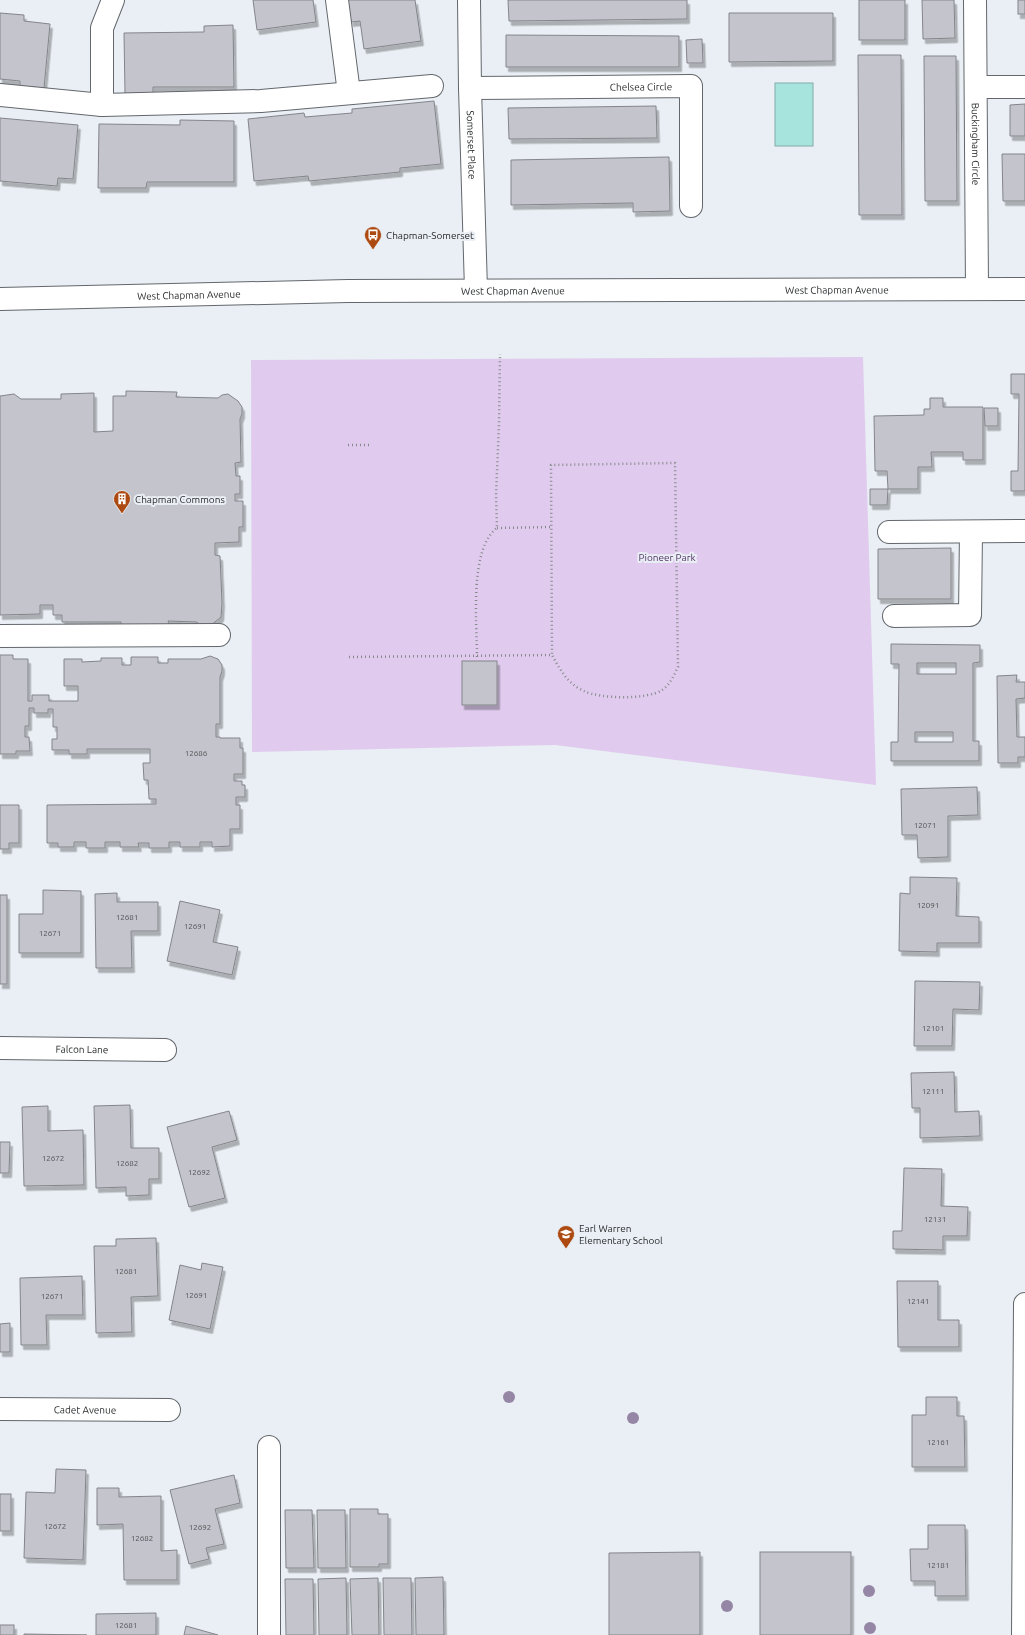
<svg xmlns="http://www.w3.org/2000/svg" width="1025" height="1635" font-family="Ubuntu,sans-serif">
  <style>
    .green { fill: #e0cbee }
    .water { fill: #a8e4de; stroke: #82aca9 }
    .building { fill: #c4c5cc; stroke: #84858b; fill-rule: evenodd; filter: url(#shadow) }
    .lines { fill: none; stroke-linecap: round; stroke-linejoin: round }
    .minor-casing { stroke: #63676c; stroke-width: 24 }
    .major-casing { stroke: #63676c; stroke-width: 24 }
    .path { stroke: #868a8d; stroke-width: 2.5; stroke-dasharray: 1 3; stroke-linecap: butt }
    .minor { stroke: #fff; stroke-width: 22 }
    .major { stroke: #fff; stroke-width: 22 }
    .tree { fill: #9686a5 }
    .labels { text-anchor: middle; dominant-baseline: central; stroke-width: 4; stroke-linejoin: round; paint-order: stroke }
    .number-label { font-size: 8px; fill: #505255 }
    .street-label { font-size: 10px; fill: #292b2d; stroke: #e9eff4 }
    .poi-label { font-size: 10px; fill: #292b2d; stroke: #e9eff4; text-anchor: start }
    .park-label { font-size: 10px; fill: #523164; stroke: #e9eff4 }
  </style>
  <defs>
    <filter id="shadow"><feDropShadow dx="2.5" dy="4.5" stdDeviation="0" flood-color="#0004"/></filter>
  </defs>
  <rect width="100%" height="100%" fill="#e9eff4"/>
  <!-- green -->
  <polygon class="green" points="863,357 876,785 555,745 252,752 251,360"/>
  <!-- water -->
  <rect class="water" x="775" y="83" width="38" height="63"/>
  <!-- building -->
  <g class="building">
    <polygon points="253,0 313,0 316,22 257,30"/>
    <polygon points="348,0 415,0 421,41 364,49 360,21 351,22"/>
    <polygon points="508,0 687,0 687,19 509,21"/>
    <rect x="859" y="0" width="46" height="40"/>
    <polygon points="922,0 954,0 955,38 923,39"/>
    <rect x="1018" y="0" width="7" height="14"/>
    <polygon points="0,13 24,15 24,21 50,24 44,88 20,86 20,81 0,79"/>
    <polygon points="729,13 833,13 833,61 729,62"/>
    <polygon points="233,25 234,87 153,87 153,94 125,94 124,33 204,32 204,26"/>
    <polygon points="506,35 679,36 679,67 506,67"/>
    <polygon points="702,39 703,63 687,63 686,40"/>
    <polygon points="858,55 901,55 902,215 859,215"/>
    <polygon points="924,56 956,56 957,201 925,201"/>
    <polygon points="434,101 441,164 400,168 400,172 309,181 308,176 254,181 248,119 304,113 305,117 352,113 352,109"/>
    <polygon points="1025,104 1025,136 1010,136 1010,105"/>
    <polygon points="656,106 657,138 509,139 508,108"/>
    <polygon points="0,118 78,125 73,179 58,178 57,186 0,181"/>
    <polygon points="180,120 234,121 234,182 147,182 146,188 98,188 99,124 180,125"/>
    <polygon points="1002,154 1025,154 1025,201 1003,201"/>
    <polygon points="669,157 670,211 633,212 633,203 511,205 511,160"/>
    <polygon points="1011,374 1025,374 1025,491 1011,491 1011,471 1018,471 1019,394 1011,394"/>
    <polygon points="126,391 177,392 176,397 218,398 222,395 228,394 238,401 242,407 242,414 240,419 241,462 235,463 236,476 240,476 240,494 235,494 235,501 243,501 243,527 239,527 239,542 215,543 215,555 220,556 222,603 221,617 210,626 200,626 197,622 168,621 170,626 121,627 121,622 62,622 62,615 53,615 53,605 40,605 40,614 0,615 0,396 14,394 21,399 61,399 61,394 94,393 94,432 113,431 113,396 126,396"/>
    <polygon points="930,398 943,398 943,407 983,407 983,460 963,460 963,452 931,452 932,467 918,467 918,489 888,489 887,471 875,471 874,416 924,415 924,409 930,409"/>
    <polygon points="984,408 998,408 998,426 985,426"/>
    <polygon points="870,489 888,489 887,505 870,505"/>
    <polygon points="951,548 951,599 878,599 878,549"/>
    <path d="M891,644l89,1v17l-7,1v78h6v20h-88v-19h7l1,-78h-8zM917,663h39v11h-39zM915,732h38v10h-38z"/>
    <polygon points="0,655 13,655 13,659 28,659 28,701 32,701 32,695 49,695 49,701 78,701 78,686 64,686 64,659 82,659 82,662 101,661 101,658 122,658 122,665 131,665 131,657 158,657 158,663 168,663 168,659 201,659 210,656 218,659 222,665 222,671 220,677 220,724 216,724 216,737 220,737 220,738 240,738 240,748 243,748 243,774 234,774 234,781 242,781 242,785 245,785 245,797 236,797 236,805 240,805 240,829 230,829 230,846 212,847 212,842 200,842 200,847 180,847 180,842 169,842 169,848 149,848 149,843 138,843 139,847 120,847 120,842 105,842 105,848 86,848 86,842 74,842 74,847 58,847 58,843 47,843 47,805 156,804 156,799 149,799 148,780 144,780 143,763 150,763 150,749 87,749 87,754 69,754 69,750 52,750 52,739 57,739 57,727 53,727 53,709 48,709 48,713 34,713 34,708 29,708 29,726 25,726 25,737 29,737 30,751 16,751 16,754 0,754"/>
    <rect x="462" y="661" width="35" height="44"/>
    <polygon points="1017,675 1016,682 1025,682 1025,698 1016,699 1017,737 1025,737 1025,757 1018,757 1018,763 998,763 997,676"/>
    <polygon points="977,787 978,815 948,816 948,857 918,858 917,835 902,835 901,789"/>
    <polygon points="0,805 19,805 19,843 9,843 9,849 0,849"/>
    <polygon points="910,877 957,878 956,916 979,917 979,943 937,943 937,952 899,951 900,893 910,894"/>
    <polygon points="43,890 81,891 81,953 19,953 19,914 43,914"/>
    <polygon points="117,893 117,902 158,902 158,931 131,931 132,968 96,968 95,894"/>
    <rect x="0" y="895" width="7" height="89"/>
    <polygon points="180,901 220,910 213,942 238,947 232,975 167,961"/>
    <polygon points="915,981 980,982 979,1010 953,1009 952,1046 914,1046"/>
    <polygon points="954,1072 955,1112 979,1111 980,1136 920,1138 920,1108 912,1108 911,1073"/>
    <polygon points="130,1105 131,1148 159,1148 159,1179 149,1179 149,1195 126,1196 126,1187 96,1188 94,1106"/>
    <polygon points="48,1106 48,1131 83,1130 84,1185 24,1186 22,1107"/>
    <polygon points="229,1111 237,1140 212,1147 225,1198 189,1207 167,1127"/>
    <polygon points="0,1142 10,1142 9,1173 0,1173"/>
    <polygon points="904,1168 942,1169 941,1206 968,1207 967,1236 943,1236 943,1250 893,1249 893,1231 902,1231"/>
    <polygon points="156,1238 158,1296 131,1297 132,1332 96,1333 94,1246 116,1246 116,1239"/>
    <polygon points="202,1263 223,1267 210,1329 169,1320 180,1265 201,1270"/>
    <polygon points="82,1276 83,1315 46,1315 47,1345 21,1345 20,1278"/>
    <polygon points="897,1281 938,1281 938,1320 959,1320 959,1347 898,1347"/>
    <polygon points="10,1323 10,1352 0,1352 0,1324"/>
    <polygon points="926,1397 957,1397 957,1416 964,1416 965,1467 912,1467 912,1415 926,1415"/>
    <polygon points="56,1469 86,1470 83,1560 24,1558 26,1492 55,1493"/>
    <polygon points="234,1475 240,1503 215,1509 224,1544 206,1548 209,1559 189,1564 170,1490"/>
    <polygon points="97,1488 119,1488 119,1497 161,1496 161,1551 177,1550 177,1580 124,1580 123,1524 97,1525"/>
    <rect x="0" y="1494" width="11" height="37"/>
    <polygon points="350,1509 378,1509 378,1514 388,1514 388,1564 379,1564 379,1567 350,1567"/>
    <polygon points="285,1510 312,1510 314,1568 286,1568"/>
    <polygon points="317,1510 345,1510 346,1568 318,1568"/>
    <polygon points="928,1525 965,1525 966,1596 935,1596 935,1581 911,1581 910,1549 928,1549"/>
    <polygon points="700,1552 700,1635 609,1635 609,1553"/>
    <rect x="760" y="1552" width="91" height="83"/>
    <polygon points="443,1577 444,1635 416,1635 415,1578"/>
    <polygon points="346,1578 347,1635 319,1635 318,1579"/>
    <polygon points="378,1578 379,1635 352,1635 350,1579"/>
    <polygon points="383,1578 411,1578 412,1635 384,1635"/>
    <polygon points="285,1579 313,1579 314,1635 286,1635"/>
    <polygon points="156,1613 156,1635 96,1635 96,1614"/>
    <rect x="0" y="1625" width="14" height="10"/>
    <polygon points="186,1626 218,1635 184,1635"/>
    <polygon points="24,1634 87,1635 24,1635"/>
  </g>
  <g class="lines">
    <defs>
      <g id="minor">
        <polyline points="337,0 349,93"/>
        <path id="s1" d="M469,0l1,88 6,202"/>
        <path id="s2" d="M975,0l2,289"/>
        <polyline points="976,87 1025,87"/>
        <path id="s3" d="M470,88l221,-2v120"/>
        <polyline points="0,95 102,105 261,101 432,86"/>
        <polyline points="102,105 102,28 113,0"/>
        <polyline points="889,532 1025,531"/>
        <polyline points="894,616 970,615 971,532"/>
        <polyline points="0,636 219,635"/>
        <path id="s4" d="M0,1048l165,2"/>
        <path id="s5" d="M0,1409l169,1"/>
        <polyline points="269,1447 269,1635"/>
        <polyline points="1023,1635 1025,1304"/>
      </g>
      <g id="major">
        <path id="s6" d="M0,299l348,-8 677,-2"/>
      </g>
    </defs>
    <!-- minor casing -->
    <use href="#minor" class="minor-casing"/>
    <!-- major casing -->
    <use href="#major" class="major-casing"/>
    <!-- path -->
    <g class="path">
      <polyline points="348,445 372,445"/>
      <polyline points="497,528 551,527"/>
      <path d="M349,657l203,-2c8,15 16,29 32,36 16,8 63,9 78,-1 8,-5 12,-15 16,-23l-3,-204 -124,2 1,190"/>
      <path d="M477,657c0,-32 -8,-109 20,-129l-1,-33 3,-71 1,-70"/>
    </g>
    <!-- minor -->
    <use href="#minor" class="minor"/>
    <!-- major -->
    <use href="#major" class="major"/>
  </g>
  <!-- trees -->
  <g class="tree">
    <circle cx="509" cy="1397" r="6"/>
    <circle cx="633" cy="1418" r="6"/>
    <circle cx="869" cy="1591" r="6"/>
    <circle cx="727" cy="1606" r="6"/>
    <circle cx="870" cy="1628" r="6"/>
  </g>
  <!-- icons -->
  <defs>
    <symbol id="bus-pin" viewBox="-11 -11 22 30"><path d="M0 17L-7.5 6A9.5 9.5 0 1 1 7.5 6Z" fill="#ad4a11" stroke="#e9eff4"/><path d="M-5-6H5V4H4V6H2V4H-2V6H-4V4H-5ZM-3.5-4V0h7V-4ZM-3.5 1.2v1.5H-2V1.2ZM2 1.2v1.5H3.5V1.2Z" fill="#fff"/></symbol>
    <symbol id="building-pin" viewBox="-11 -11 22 30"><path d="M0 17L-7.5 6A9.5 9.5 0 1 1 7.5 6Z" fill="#ad4a11" stroke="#e9eff4"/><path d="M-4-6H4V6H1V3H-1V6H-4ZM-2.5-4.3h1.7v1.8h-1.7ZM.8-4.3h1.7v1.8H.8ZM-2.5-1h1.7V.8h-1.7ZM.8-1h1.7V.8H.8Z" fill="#fff"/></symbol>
    <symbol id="school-pin" viewBox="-11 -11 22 30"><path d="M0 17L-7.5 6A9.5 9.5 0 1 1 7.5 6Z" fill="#ad4a11" stroke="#e9eff4"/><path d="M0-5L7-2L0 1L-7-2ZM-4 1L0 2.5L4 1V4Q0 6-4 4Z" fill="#fff"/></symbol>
  </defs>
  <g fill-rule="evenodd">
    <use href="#bus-pin" x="363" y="225" width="20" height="27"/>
    <use href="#building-pin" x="112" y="489" width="20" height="27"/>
    <use href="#school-pin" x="556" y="1224" width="20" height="27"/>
  </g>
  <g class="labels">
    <!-- number labels -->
    <g class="number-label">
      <text x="196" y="753">12686</text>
      <text x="925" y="825">12071</text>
      <text x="928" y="905">12091</text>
      <text x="127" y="917">12681</text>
      <text x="195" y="926">12691</text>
      <text x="50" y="933">12671</text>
      <text x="933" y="1028">12101</text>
      <text x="933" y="1091">12111</text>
      <text x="53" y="1158">12672</text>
      <text x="127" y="1163">12682</text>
      <text x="199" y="1172">12692</text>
      <text x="935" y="1219">12131</text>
      <text x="126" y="1271">12681</text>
      <text x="196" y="1295">12691</text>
      <text x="52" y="1296">12671</text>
      <text x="918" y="1301">12141</text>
      <text x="938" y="1442">12161</text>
      <text x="55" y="1526">12672</text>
      <text x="200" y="1527">12692</text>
      <text x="142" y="1538">12682</text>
      <text x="938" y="1565">12181</text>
      <text x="126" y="1625">12681</text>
    </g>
    <!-- street labels -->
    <g class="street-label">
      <text stroke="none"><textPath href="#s3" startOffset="171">Chelsea Circle</textPath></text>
      <text stroke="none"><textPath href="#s2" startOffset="144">Buckingham Circle</textPath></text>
      <text stroke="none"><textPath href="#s1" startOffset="145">Somerset Place</textPath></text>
      <text stroke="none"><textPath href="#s6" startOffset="837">West Chapman Avenue</textPath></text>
      <text stroke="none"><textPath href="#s6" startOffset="513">West Chapman Avenue</textPath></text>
      <text stroke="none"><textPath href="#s6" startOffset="189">West Chapman Avenue</textPath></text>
      <text stroke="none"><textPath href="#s4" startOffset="82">Falcon Lane</textPath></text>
      <text stroke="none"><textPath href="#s5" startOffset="85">Cadet Avenue</textPath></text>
    </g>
    <!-- poi labels -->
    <g class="poi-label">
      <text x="386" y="235">Chapman-Somerset</text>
      <text x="135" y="499">Chapman Commons</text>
      <text x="579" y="1228">Earl Warren<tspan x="579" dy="12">Elementary School</tspan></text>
    </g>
    <!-- park labels -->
    <g class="park-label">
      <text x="667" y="557">Pioneer Park</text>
    </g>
  </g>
</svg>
